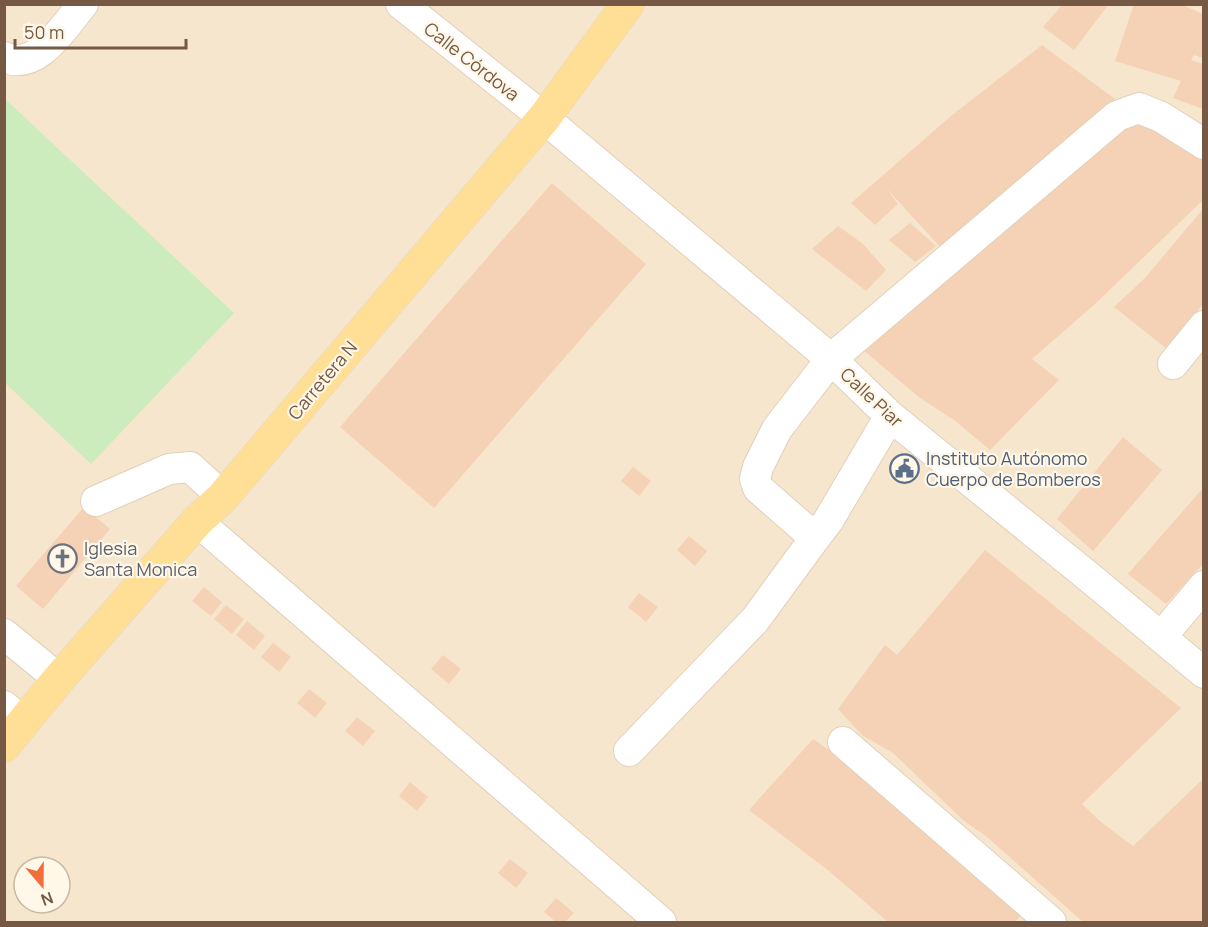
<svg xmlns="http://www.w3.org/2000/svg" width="1208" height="927" font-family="Manrope,sans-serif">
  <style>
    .residential { fill: #f6e6cd; fill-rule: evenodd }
    .green { fill: #cdecbd }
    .building { fill: #f5d2b5 }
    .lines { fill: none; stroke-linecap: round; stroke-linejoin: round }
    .minor-casing { stroke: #e2d0ba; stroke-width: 32 }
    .major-casing { stroke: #e1dad6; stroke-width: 34 }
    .minor { stroke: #fff; stroke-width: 30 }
    .major { stroke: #ffde95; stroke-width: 33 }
    .labels { text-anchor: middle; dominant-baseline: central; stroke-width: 4.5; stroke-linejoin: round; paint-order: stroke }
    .street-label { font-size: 18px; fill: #755945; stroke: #fff7e7 }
    .service-label { font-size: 18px; fill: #4e5e75; stroke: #fff7e7; text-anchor: start }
    .worship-label { font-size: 18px; fill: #5b616d; stroke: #fff7e7; text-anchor: start }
  </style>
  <rect width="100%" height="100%" fill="#fef4df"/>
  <!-- residential -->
  <path class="residential" d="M5,5h1198v917h-1198zM24,867h36v36h-36z"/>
  <!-- green -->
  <polygon class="green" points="5,99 234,313 91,464 5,383"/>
  <!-- building -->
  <g class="building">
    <polygon points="1063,4 1109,4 1074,50 1043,27"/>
    <polygon points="1134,4 1180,4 1203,14 1203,58 1194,55 1191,60 1203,64 1203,109 1173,98 1181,81 1115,61"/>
    <polygon points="1042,45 1115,99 943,250 886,188 898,204 875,225 851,203 951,116"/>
    <polygon points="1144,120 1203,158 1203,200 1094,305 1032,359 1059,380 990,450 954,420 920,398 862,349 1130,124"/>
    <polygon points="552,183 646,264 434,508 340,427"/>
    <polygon points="1203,209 1203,304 1167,349 1114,307 1145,278"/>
    <polygon points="910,223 936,246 915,262 889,240"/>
    <polygon points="838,226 862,243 886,270 866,291 812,249"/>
    <polygon points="1123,437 1162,470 1093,551 1057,519"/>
    <polygon points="633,467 651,481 639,496 621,481"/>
    <polygon points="1203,488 1203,564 1166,604 1128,574"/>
    <polygon points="84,507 110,529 43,609 16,586"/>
    <polygon points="689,536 707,551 695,566 677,550"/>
    <polygon points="985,550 1181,708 1082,804 1101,822 1133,846 1203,779 1203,922 1083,922 987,837 963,820 893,753 862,735 838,709 885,645 897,655"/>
    <polygon points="204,587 222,602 211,616 192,601"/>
    <polygon points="639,593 658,607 646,622 628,607"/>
    <polygon points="226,605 244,619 232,634 214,619"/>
    <polygon points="247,621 265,636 254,650 236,635"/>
    <polygon points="273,643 291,657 279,672 261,657"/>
    <polygon points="443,655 461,669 449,684 431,669"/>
    <polygon points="309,689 327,703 315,718 297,703"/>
    <polygon points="357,717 375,731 363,746 345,731"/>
    <polygon points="813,739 839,757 1023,913 1015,922 888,922 829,871 749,810"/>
    <polygon points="410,782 428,797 417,811 399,796"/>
    <polygon points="510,859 528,873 516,888 498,873"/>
    <polygon points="556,898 574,913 565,922 556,922 544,912"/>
  </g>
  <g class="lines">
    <defs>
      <g id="minor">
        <polyline points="401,4 544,118 831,359 890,416 1089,577 1204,673"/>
        <path d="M4,57c33,16 61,-32 79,-53"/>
        <polyline points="1173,364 1204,326"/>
        <polyline points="890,416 828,521 815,538 758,488 755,479 758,467 777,429 831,359 1117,116 1139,108 1161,117 1204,144"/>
        <polyline points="96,501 169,469 190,467 223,497"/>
        <polyline points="197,521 661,922"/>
        <polyline points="4,634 59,679"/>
        <polyline points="1161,637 1204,586"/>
        <polyline points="4,706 24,723"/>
        <polyline points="843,742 1051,922"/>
        <polyline points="629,751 755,620 815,538"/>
      </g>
      <polyline id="major" points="4,746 59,679 197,521 223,497 544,118 628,4"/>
    </defs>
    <!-- minor casing -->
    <use href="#minor" class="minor-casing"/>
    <!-- major casing -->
    <use href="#major" class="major-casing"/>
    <!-- minor -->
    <use href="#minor" class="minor"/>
    <!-- major -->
    <use href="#major" class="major"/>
  </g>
  <!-- icons -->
  <defs>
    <symbol id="civic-ring" viewBox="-11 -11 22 22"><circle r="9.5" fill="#fff7e7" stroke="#5c6f8a" stroke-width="1.5"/><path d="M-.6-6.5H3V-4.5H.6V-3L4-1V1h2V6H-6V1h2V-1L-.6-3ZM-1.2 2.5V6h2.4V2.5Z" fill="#5c6f8a"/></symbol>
    <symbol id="church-ring" viewBox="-11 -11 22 22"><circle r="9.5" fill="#fff7e7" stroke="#6b7280" stroke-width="1.5"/><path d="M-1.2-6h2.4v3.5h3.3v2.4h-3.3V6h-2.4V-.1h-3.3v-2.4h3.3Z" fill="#6b7280"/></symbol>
  </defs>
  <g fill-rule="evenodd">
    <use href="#civic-ring" x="888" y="452" width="33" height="33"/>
    <use href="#church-ring" x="46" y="542" width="33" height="33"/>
  </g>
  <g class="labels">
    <!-- street labels -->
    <g class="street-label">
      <text transform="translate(472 61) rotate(38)">Calle Córdova</text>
      <text transform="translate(322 380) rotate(-50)">Carretera N</text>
      <text transform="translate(872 397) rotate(43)">Calle Piar</text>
    </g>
    <!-- service labels -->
    <g class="service-label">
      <text x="926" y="458">Instituto Autónomo<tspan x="926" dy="21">Cuerpo de Bomberos</tspan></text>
    </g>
    <!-- worship labels -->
    <g class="worship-label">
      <text x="84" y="548">Iglesia<tspan x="84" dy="21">Santa Monica</tspan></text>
    </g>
  </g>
  <!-- border -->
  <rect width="1208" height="927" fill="none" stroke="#755945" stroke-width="12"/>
  <!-- north arrow -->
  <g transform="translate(42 885) rotate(160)"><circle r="28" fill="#fff7e7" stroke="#c8b8a6" stroke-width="1.5"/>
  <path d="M0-4.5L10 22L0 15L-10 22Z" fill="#f16e3b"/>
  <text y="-9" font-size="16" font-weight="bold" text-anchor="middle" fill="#755945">N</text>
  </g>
  <!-- scale -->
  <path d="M15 39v9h171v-9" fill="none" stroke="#755945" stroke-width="3"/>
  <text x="24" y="39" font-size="18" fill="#755945" stroke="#fff7e7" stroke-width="4.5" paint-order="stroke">50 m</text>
</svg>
